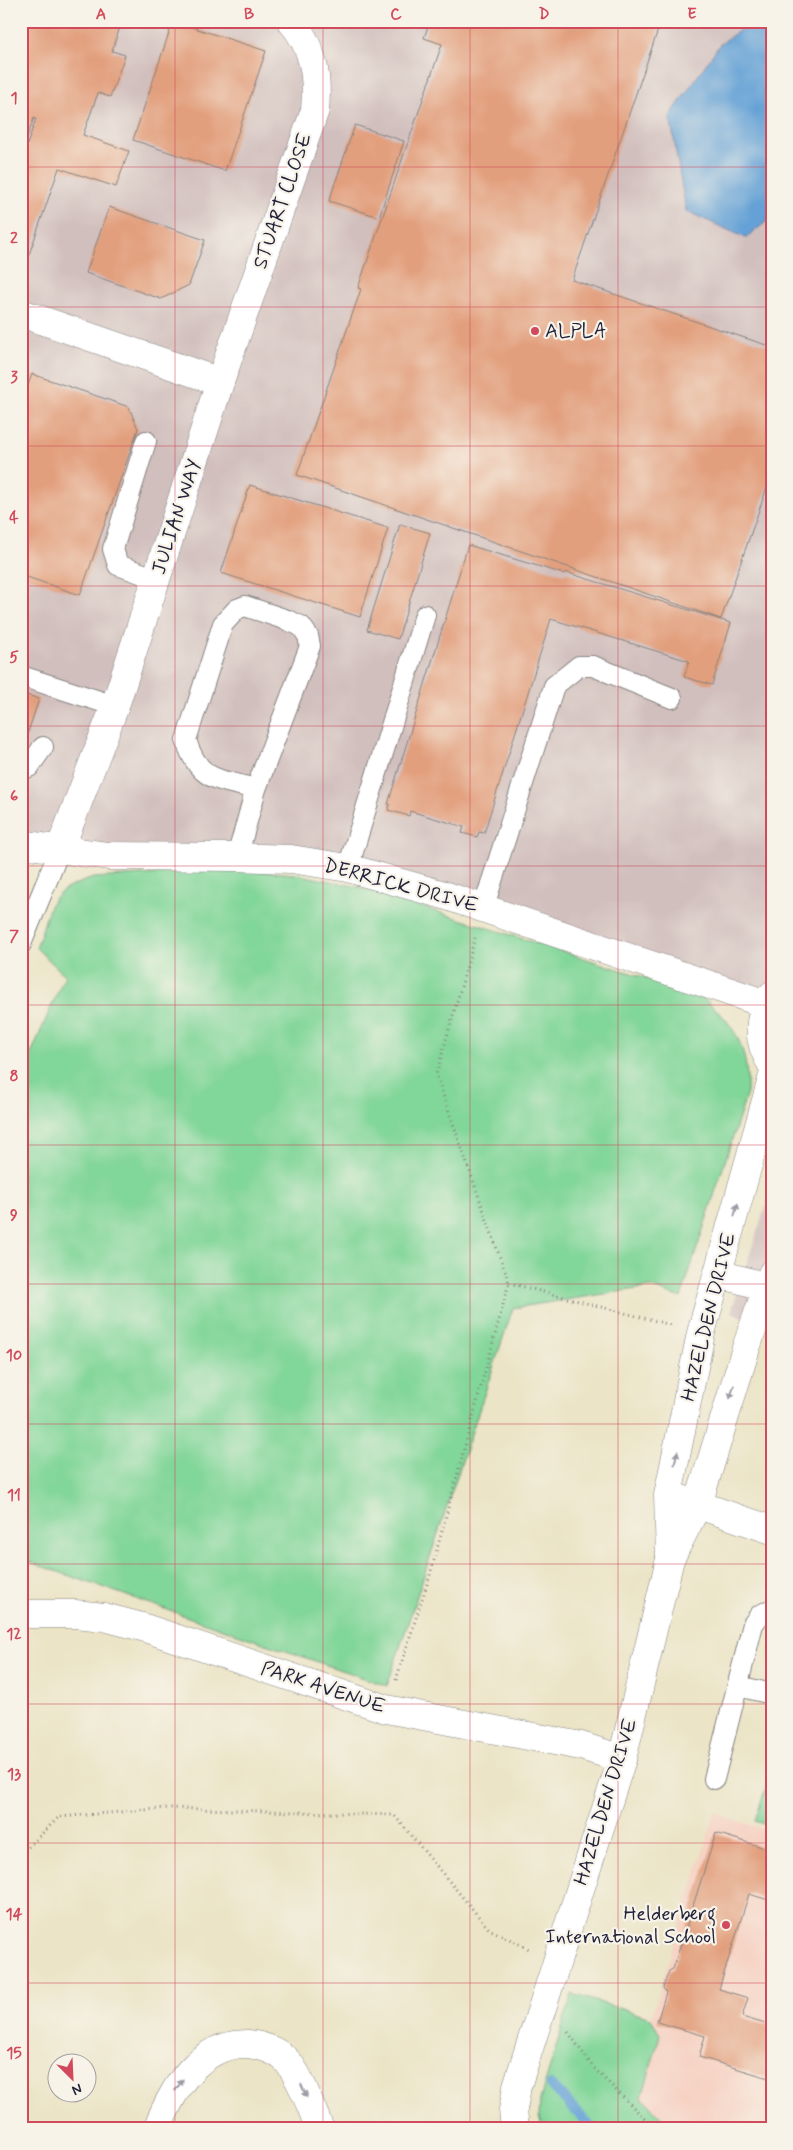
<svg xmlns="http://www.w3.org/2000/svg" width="793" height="2150" font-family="Mynerve,sans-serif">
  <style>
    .built { fill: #f6d2c3 }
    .industrial { fill: #d1bfbd }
    .green { fill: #81d699; stroke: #527c6a }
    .water { fill: #65a1d6; stroke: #446288 }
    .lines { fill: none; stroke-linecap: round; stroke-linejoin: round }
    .stream { stroke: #65a1d6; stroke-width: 10 }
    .building { fill: #e29f7d }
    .service-casing { stroke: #868380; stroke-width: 22 }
    .minor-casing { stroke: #868380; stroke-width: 29 }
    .path { stroke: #868380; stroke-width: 3; stroke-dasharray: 1 4; stroke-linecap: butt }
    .service { stroke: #fff; stroke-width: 20 }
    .minor { stroke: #fff; stroke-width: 28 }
    .oneway { fill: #9c9ca7 }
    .grid { fill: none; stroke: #d1495b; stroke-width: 1; stroke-opacity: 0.55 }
    .poi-dot { fill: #d1495b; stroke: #f7f3e8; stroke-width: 2 }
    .labels { text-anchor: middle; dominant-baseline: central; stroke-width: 4.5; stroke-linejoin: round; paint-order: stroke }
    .street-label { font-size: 20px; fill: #22223b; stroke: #f7f3e8 }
    .poi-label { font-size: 20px; fill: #22223b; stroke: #f7f3e8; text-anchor: start }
    .neatline { fill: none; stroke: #d1495b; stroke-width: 2 }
    .grid-label { font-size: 16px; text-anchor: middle; font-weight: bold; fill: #d1495b }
  </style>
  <rect width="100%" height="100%" fill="#f7f3e8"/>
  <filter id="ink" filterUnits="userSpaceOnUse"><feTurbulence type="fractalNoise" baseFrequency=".02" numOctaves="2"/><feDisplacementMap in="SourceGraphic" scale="10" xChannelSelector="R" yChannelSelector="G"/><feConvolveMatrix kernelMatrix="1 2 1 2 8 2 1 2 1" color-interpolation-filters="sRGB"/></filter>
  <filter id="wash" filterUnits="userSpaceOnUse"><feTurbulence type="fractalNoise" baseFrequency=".0096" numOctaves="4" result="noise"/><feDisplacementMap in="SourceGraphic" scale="20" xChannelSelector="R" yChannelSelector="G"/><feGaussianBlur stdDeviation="1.12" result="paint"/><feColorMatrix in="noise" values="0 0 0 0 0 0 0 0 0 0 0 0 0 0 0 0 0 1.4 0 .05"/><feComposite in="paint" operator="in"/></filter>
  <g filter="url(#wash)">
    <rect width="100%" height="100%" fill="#ebe4c6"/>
    <!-- built -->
    <polygon class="built" points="715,1813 772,1832 772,2129 673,2129 642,2097 660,2035 651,2018"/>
    <!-- industrial -->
    <g class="industrial">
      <polygon points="21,21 772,21 772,1003 349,867 21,842"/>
      <polygon points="772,1186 772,1330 731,1312"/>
    </g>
    <!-- green -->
    <g class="green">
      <path d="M232,869l64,5 63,13 338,107c37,26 52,53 50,99l-66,205 -31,-11 -137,21 -126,378 -366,-127v-482l44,-102 -29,-27c5,-12 11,-38 17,-48 9,-12 28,-18 41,-22z"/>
      <polygon points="772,1768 772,1827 755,1821"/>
      <polygon points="572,1994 651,2018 660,2035 642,2097 673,2129 543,2129 539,2117 540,2100"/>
    </g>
    <!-- water -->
    <polygon class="water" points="753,21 772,21 772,217 746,238 686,211 670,116 720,44"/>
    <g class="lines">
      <!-- stream -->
      <polyline class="stream" points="551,2085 593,2129"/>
    </g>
    <g id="blocks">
      <!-- building -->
      <g class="building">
        <polygon points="21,21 122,21 112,51 125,55 110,97 98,93 83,135 129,151 116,187 59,168 23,272 21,271 21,162 36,119 34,118 21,153"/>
        <polygon points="173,21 266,51 225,171 133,140"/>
        <polygon points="430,21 661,21 572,280 772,347 772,473 721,619 297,475 361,289 358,288 442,44 424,38"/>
        <polygon points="355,125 404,141 379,217 329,201"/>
        <polygon points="109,207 205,240 189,285 161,299 86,273"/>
        <polygon points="32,374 129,407 138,429 80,595 21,575 21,405"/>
        <polygon points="250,485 388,528 360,617 221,573"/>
        <polygon points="400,524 430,533 398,639 367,630"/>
        <polygon points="468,545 564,574 565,572 731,623 712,685 684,677 689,661 551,619 484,833 479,832 477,837 462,833 464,827 410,811 409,816 388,810 390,804 388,804"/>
        <polygon points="21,693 39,699 22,750 21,750"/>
        <polygon points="716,1833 772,1850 772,1901 749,1894 719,1989 748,1998 742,2017 772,2026 772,2079 699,2057 705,2036 657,2022 666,1992 663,1988 669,1971 673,1969"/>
      </g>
    </g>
  </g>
  <g filter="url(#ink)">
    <use href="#blocks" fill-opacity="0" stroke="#868380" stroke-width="1"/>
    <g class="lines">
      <defs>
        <g id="service">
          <polyline points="146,441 113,549 118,565 157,579"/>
          <polyline points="21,676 115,706"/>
          <polyline points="21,770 29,767 43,747"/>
          <path d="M237,857l19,-68 54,-143 -2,-10 -7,-10 -14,-6 -42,-14 -8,3 -14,15 -37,116c13,42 32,39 70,49"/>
          <polyline points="348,868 425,615"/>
          <polyline points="483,909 554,686 579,666 593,666 672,698"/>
          <polyline points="21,944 60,849"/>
          <polyline points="738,1686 772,1694"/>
          <polyline points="714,1779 753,1624 760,1615 772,1609"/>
        </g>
        <g id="minor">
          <polyline points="21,313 220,382"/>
          <polyline points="21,844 108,856 237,857 291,859 348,868 444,895 766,1004"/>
          <path d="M60,849l55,-143 105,-324 95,-272c3,-33 -1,-63 -24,-89"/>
          <path d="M772,995c-16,24 -15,46 0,70"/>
          <polyline points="719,1274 767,1287"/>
          <polyline points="681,1499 772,1530"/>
          <polyline points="670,1557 668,1495 701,1333 772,1079"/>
          <polyline points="26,1614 75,1614 104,1617 142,1627 386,1709 581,1746 622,1759"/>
          <path d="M157,2129c16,-41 42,-86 91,-85 12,1 27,6 36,14 15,13 28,52 36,71"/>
          <polyline points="515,2129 513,2110 517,2086 622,1759 670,1559 698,1504 747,1345 772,1274"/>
        </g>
      </defs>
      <!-- service casing -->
      <use href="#service" class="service-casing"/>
      <!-- minor casing -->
      <use href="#minor" class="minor-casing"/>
      <!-- path -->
      <g class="path">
        <polyline points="509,1283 671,1325"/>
        <polyline points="396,1680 430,1575 509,1283 436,1075 475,938"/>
        <polyline points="21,1854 59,1817 169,1808 394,1815 489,1929 529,1949"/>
        <polyline points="568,2032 593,2067 655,2129"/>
      </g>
      <!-- service -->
      <use href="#service" class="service"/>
      <!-- minor -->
      <use href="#minor" class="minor"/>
    </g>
    <!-- one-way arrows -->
    <defs><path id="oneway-solid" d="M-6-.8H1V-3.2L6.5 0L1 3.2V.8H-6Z" transform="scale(1.25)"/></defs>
    <g class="oneway">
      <use href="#oneway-solid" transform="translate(736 1210) rotate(-75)"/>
      <use href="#oneway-solid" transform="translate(732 1392) rotate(107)"/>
      <use href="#oneway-solid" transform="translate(676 1458) rotate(-78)"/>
      <use href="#oneway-solid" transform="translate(179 2085) rotate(-55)"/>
      <use href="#oneway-solid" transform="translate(304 2091) rotate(66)"/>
    </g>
  </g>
  <!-- grid -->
  <path class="grid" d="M175,21v2108M323,21v2108M470,21v2108M618,21v2108M21,167h751M21,307h751M21,446h751M21,586h751M21,726h751M21,866h751M21,1005h751M21,1145h751M21,1284h751M21,1424h751M21,1564h751M21,1704h751M21,1843h751M21,1983h751"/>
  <!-- markers -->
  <g class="poi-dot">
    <circle cx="535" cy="331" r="5"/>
    <circle cx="726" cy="1925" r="5"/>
  </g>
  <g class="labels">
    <!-- street labels -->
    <g class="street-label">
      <text transform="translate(283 201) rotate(-71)">STUART CLOSE</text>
      <text transform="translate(177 517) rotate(-72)">JULIAN WAY</text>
      <text transform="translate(401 886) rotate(15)">DERRICK DRIVE</text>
      <text transform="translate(709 1317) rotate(-76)">HAZELDEN DRIVE</text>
      <text transform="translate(323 1688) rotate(18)">PARK AVENUE</text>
      <text transform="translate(606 1802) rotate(-73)">HAZELDEN DRIVE</text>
    </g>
    <!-- poi labels -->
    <g class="poi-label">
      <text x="545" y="331">ALPLA</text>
      <text x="716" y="1914" text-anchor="end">Helderberg<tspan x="716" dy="23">International School</tspan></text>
    </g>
  </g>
  <!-- margin -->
  <rect width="793" height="2150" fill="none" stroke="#f7f3e8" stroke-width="55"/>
  <!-- north arrow -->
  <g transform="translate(72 2078) rotate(156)"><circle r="24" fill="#f7f3e8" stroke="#a29fa3"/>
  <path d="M0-4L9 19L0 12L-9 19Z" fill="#d1495b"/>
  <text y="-8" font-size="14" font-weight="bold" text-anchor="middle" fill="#22223b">N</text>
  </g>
  <rect x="28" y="28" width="738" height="2094" class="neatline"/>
  <g class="grid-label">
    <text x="101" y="19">A</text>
    <text x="249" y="19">B</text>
    <text x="396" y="19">C</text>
    <text x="544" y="19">D</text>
    <text x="692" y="19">E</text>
    <text x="14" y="103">1</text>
    <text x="14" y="243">2</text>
    <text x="14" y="382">3</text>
    <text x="14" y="522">4</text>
    <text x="14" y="662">5</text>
    <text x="14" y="801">6</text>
    <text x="14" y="941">7</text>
    <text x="14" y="1081">8</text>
    <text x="14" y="1220">9</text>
    <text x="14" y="1360">10</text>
    <text x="14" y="1500">11</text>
    <text x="14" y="1639">12</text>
    <text x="14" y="1779">13</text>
    <text x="14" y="1919">14</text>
    <text x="14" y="2058">15</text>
  </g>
</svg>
